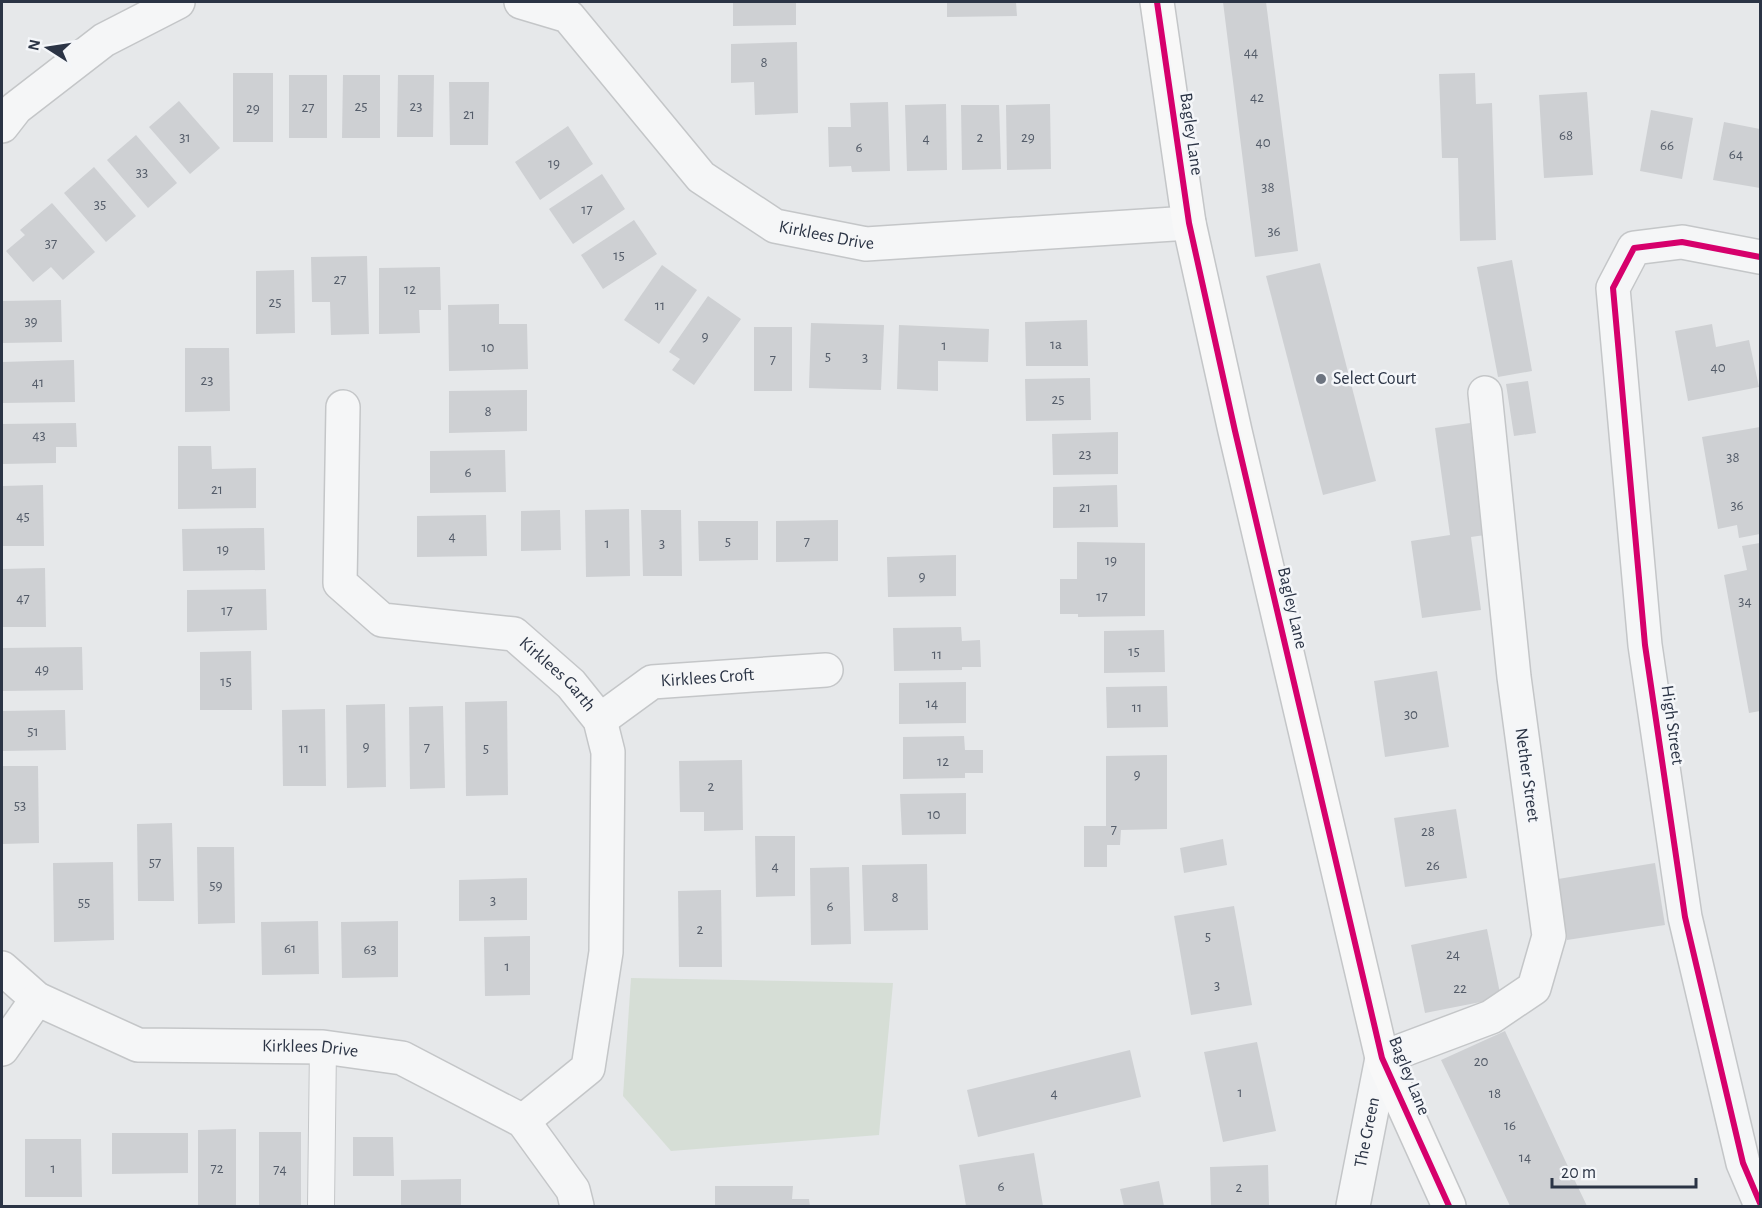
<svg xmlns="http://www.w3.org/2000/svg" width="1762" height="1208" font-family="'Alegreya Sans',sans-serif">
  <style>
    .green { fill: #d6ded6 }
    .building { fill: #ced0d3 }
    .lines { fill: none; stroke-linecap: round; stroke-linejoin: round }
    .lane-casing { stroke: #c4c6c8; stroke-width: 28 }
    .street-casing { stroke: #c4c6c8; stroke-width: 36 }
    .secondary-casing { stroke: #c4c6c8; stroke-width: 36 }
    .lane { stroke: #f5f6f7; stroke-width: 26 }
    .street { stroke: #f5f6f7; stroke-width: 33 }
    .secondary { stroke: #f8f8f8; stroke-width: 33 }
    .cycleway-casing { stroke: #f4f6f9; stroke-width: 10 }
    .cycleway { stroke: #d6006c; stroke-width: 6 }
    .poi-dot { fill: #6c737f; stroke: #f4f6f9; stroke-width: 2 }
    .labels { text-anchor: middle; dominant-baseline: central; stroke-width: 5; stroke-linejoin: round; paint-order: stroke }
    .number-label { font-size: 15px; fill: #545c69 }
    .street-label { font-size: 18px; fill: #2b3445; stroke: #f4f6f9 }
    .poi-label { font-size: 18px; fill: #2b3445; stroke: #f4f6f9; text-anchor: start }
  </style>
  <rect width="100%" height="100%" fill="#e6e8ea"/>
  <!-- green -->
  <polygon class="green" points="631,978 893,983 879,1135 671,1151 623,1096"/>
  <!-- building -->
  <g class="building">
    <polygon points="733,2 796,2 796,25 733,26"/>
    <polygon points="947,2 1016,2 1017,16 947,17"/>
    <polygon points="1223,2 1266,2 1298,251 1255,257"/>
    <polygon points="797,42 798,113 755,115 754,82 731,83 731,44"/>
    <rect x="233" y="73" width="40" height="69"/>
    <polygon points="1475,73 1476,104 1492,103 1496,240 1460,241 1458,158 1442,158 1439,74"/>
    <rect x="289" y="75" width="38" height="63"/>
    <polygon points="343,75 380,75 380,138 342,138"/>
    <polygon points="398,75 434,75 433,137 397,137"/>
    <polygon points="449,82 489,82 488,145 450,145"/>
    <polygon points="1587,92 1593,175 1544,178 1539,95"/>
    <polygon points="179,101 220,148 190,174 149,127"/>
    <polygon points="888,102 890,171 852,172 851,166 829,167 828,127 851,127 850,103"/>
    <polygon points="946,104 947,170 907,171 905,105"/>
    <polygon points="1050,104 1051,169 1007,170 1006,105"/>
    <polygon points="961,105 999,105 1001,169 962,170"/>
    <polygon points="1651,110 1693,118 1682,179 1640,171"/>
    <polygon points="1724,122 1760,129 1760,188 1713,180"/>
    <polygon points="568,126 593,164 540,200 515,162"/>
    <polygon points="136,135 177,183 148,208 107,160"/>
    <polygon points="94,167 136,216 106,242 64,193"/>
    <polygon points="602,174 625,209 573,244 549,209"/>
    <polygon points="52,203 95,252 63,280 51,267 33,282 6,251 25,235 20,230"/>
    <polygon points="634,220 657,254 603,289 581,255"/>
    <polygon points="367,256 369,334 331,335 330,302 312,302 311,257"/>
    <polygon points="1512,260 1532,371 1498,377 1477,267"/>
    <polygon points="1320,263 1376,481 1323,495 1266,276"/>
    <polygon points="662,265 697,290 659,344 624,320"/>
    <polygon points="440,267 441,310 419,310 420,333 379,334 379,268"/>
    <polygon points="294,270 295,333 256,334 256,271"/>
    <polygon points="708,296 741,319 694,385 672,370 680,359 669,352"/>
    <polygon points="61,300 62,342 2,343 2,301"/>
    <polygon points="499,304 499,324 527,324 528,369 449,371 448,305"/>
    <polygon points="1087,320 1088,366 1026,366 1025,322"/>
    <polygon points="811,323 884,325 881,390 809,388"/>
    <polygon points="1712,324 1716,347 1749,340 1759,387 1688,401 1675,331"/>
    <polygon points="899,325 989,329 988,362 938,361 938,391 897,389"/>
    <rect x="754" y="327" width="38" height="64"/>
    <polygon points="185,348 229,348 230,411 185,412"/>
    <polygon points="74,360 75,402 2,403 2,362"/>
    <polygon points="1090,378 1091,420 1026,421 1025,379"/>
    <polygon points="1528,381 1536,433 1514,436 1506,384"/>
    <polygon points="527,390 527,431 449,433 449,391"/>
    <polygon points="76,423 77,447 56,447 56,463 2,464 2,424"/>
    <polygon points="1470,423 1485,535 1471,537 1481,610 1422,618 1411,541 1450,535 1435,428"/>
    <polygon points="1760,427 1760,534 1739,538 1737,525 1718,529 1702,437"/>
    <polygon points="1118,432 1118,474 1053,475 1052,434"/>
    <polygon points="178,446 211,446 212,469 256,468 256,508 178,509"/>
    <polygon points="505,450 506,492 430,493 430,451"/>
    <polygon points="43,485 44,546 2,546 2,486"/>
    <polygon points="1117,485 1118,527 1053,528 1053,487"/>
    <polygon points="629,509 630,576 586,577 585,510"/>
    <polygon points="560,510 561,550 521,551 521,511"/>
    <polygon points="641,510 681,510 682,576 643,576"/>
    <polygon points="486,515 487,556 417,557 417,516"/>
    <polygon points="838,520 838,561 776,562 776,521"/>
    <polygon points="698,521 758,521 758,560 699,561"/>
    <polygon points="264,528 265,570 183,571 182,529"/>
    <polygon points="1077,542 1145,543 1145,616 1078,617 1078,614 1060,614 1060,579 1077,579"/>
    <polygon points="1760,543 1760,711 1749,713 1724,575 1747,570 1742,546"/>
    <polygon points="956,555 956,596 888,597 887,557"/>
    <polygon points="45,568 46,627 2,627 2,569"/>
    <polygon points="266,589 267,630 187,632 187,590"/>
    <polygon points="961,627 962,641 980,640 981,667 962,667 962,670 894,671 893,628"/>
    <polygon points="1164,630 1165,672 1104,673 1104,631"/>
    <polygon points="82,647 83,690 2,691 2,648"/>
    <polygon points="251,651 252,710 200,710 200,652"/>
    <polygon points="1437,671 1449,747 1385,757 1374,681"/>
    <polygon points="966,682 966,723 899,724 899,683"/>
    <polygon points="1167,686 1168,727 1107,728 1106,687"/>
    <polygon points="507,701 508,795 466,796 465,702"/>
    <polygon points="385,704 386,787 347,788 346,705"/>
    <polygon points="443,706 445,788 410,789 409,707"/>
    <polygon points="325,709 326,786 283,786 282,710"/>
    <polygon points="65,710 66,750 2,751 2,711"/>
    <polygon points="964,736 965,750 983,750 983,773 965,773 965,778 903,779 903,737"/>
    <polygon points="1167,755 1167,829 1121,830 1120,845 1107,845 1107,867 1084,867 1084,826 1106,826 1106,756"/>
    <polygon points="742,760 743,830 704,831 704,812 680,812 679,761"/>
    <polygon points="2,766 38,766 39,843 2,844"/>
    <polygon points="966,793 966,834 902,835 900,794"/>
    <polygon points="1456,809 1467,878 1405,887 1394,818"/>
    <polygon points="172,823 174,901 138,901 137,824"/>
    <polygon points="755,836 795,836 795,896 756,897"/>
    <polygon points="1223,839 1227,865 1184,873 1180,848"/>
    <polygon points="197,847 234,847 235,923 198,924"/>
    <polygon points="113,862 114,940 54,942 53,863"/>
    <polygon points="1655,863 1665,925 1567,940 1558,879"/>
    <polygon points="927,864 928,930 864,931 862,865"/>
    <polygon points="849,867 851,944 811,945 810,868"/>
    <polygon points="527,878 527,920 459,921 459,880"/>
    <polygon points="721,890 722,967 679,967 678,891"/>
    <polygon points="1234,906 1252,1005 1191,1015 1174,916"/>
    <polygon points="318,921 319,974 262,975 261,922"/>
    <polygon points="398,921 398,977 342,978 341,922"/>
    <polygon points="1487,929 1501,998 1425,1013 1411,945"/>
    <polygon points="530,936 530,995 485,996 484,937"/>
    <polygon points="1505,1031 1564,1158 1587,1206 1510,1206 1456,1091 1441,1060"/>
    <polygon points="1257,1042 1276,1131 1223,1142 1204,1052"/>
    <polygon points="1130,1050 1141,1097 978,1137 967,1090"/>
    <polygon points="236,1129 236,1206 198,1206 198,1130"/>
    <rect x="259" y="1132" width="42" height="74"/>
    <polygon points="112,1133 188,1133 188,1173 112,1174"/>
    <polygon points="353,1137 393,1137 394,1176 353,1176"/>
    <polygon points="25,1139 81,1139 82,1197 25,1197"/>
    <polygon points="1034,1153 1043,1206 966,1206 959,1165"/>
    <polygon points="1268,1165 1269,1206 1211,1206 1210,1167"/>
    <polygon points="461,1179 461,1206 401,1206 401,1180"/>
    <polygon points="1159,1181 1164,1206 1124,1206 1120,1189"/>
    <polygon points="715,1186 793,1186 792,1199 809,1199 810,1206 715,1206"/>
  </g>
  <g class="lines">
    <defs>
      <polyline id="lane" points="321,1206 323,1047"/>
      <g id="street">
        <path id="s1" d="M521,2l47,14 133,161 74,49 91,18 323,-21"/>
        <polyline points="2,126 16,108 104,40 178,2"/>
        <polyline points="1760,257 1682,242 1634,248 1613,288 1645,645 1685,917 1743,1163 1760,1203"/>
        <path id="s2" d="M343,407l-3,176 42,37 132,14 57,50 29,36 8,32 -2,200 -18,116 -65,53"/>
        <path id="s3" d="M600,720l52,-38 174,-12"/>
        <path id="s4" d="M2,968l35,31 101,46 185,2 79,11 121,63 50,69 4,16"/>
        <polyline points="2,1049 37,999"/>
        <path id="s5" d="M1353,1206l29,-148 109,-41 43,-29 15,-52 -35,-259 -29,-284"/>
      </g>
      <polyline id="secondary" points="1157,2 1189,223 1235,431 1382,1058 1449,1206"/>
    </defs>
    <!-- lane casing -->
    <use href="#lane" class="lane-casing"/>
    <!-- street casing -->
    <use href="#street" class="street-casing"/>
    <!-- secondary casing -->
    <use href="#secondary" class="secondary-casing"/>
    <!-- lane -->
    <use href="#lane" class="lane"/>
    <!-- street -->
    <use href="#street" class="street"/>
    <!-- secondary -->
    <use href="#secondary" class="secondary"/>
    <defs>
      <g id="cycleway">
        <polyline points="1157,2 1189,223 1235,431 1382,1058 1449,1206"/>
        <polyline points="1760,257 1682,242 1634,248 1613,288 1645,645 1685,917 1743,1163 1760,1203"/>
      </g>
    </defs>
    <!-- cycleway casing -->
    <use href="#cycleway" class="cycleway-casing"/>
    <!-- cycleway -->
    <use href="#cycleway" class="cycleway"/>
  </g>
  <!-- markers -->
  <circle class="poi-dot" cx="1321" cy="379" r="6"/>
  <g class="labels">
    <!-- number labels -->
    <g class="number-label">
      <text x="1251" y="52">44</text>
      <text x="764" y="62">8</text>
      <text x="1257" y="97">42</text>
      <text x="361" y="106">25</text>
      <text x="416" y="106">23</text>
      <text x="308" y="107">27</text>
      <text x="253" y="108">29</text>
      <text x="469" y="114">21</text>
      <text x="1566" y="135">68</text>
      <text x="185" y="137">31</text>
      <text x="980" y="137">2</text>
      <text x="1028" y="137">29</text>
      <text x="926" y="138">4</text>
      <text x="1263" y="142">40</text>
      <text x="1667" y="145">66</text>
      <text x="859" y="147">6</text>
      <text x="1736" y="154">64</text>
      <text x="554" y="163">19</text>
      <text x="142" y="172">33</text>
      <text x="1268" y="187">38</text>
      <text x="100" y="204">35</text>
      <text x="587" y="209">17</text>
      <text x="1274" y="231">36</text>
      <text x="51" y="243">37</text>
      <text x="619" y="255">15</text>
      <text x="340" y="279">27</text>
      <text x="410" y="289">12</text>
      <text x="275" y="302">25</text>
      <text x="660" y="305">11</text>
      <text x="31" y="321">39</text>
      <text x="705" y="336">9</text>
      <text x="1056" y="344">1a</text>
      <text x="944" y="345">1</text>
      <text x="488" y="347">10</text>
      <text x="828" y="356">5</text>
      <text x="865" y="357">3</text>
      <text x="773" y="359">7</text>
      <text x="1718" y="367">40</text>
      <text x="207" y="380">23</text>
      <text x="38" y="382">41</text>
      <text x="1058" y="399">25</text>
      <text x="488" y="411">8</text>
      <text x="39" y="435">43</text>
      <text x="1085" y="454">23</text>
      <text x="1733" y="457">38</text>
      <text x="468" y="472">6</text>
      <text x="217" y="489">21</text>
      <text x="1737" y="505">36</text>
      <text x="1085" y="507">21</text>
      <text x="23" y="516">45</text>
      <text x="452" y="536">4</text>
      <text x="728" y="541">5</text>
      <text x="807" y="541">7</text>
      <text x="607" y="543">1</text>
      <text x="662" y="543">3</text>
      <text x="223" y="549">19</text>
      <text x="1111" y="560">19</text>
      <text x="922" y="576">9</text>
      <text x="1102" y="596">17</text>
      <text x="23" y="598">47</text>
      <text x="1745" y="601">34</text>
      <text x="227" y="610">17</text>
      <text x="1134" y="651">15</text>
      <text x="937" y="654">11</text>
      <text x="42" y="669">49</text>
      <text x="226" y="681">15</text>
      <text x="932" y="703">14</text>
      <text x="1137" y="707">11</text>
      <text x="1411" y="714">30</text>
      <text x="33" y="731">51</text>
      <text x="366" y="746">9</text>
      <text x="427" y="747">7</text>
      <text x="304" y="748">11</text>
      <text x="486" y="748">5</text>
      <text x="943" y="761">12</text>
      <text x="1137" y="774">9</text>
      <text x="711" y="786">2</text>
      <text x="20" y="805">53</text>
      <text x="934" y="814">10</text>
      <text x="1114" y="829">7</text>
      <text x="1428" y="831">28</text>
      <text x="155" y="862">57</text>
      <text x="1433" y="865">26</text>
      <text x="775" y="866">4</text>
      <text x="216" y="885">59</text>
      <text x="895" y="897">8</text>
      <text x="493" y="900">3</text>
      <text x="84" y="902">55</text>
      <text x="830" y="906">6</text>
      <text x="700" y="929">2</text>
      <text x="1208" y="936">5</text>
      <text x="290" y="948">61</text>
      <text x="370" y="949">63</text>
      <text x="1453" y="954">24</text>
      <text x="507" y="966">1</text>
      <text x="1217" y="985">3</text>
      <text x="1460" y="988">22</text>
      <text x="1481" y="1061">20</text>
      <text x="1240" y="1092">1</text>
      <text x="1054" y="1093">4</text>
      <text x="1495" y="1093">18</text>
      <text x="1510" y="1125">16</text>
      <text x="1525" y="1157">14</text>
      <text x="53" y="1168">1</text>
      <text x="217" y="1168">72</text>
      <text x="280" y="1169">74</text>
      <text x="1001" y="1186">6</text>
      <text x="1239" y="1187">2</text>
    </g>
    <!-- street labels -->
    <g class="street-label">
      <text transform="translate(1191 134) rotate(82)">Bagley Lane</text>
      <text stroke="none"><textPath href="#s1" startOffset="399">Kirklees Drive</textPath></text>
      <text transform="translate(1292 608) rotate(77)">Bagley Lane</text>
      <text stroke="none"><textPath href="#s2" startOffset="424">Kirklees Garth</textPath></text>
      <text stroke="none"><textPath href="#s3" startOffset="120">Kirklees Croft</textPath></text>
      <text transform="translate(1672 725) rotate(82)">High Street</text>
      <text transform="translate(1527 775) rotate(82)">Nether Street</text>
      <text stroke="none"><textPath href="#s4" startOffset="330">Kirklees Drive</textPath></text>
      <text transform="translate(1409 1076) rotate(68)">Bagley Lane</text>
      <text stroke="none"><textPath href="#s5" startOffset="75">The Green</textPath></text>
    </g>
    <!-- poi labels -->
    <g class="poi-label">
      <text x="1333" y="379">Select Court</text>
    </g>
  </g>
  <!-- border -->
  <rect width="1762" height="1208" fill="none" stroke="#2b3445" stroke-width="6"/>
  <!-- north arrow -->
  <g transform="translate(48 48) rotate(282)" stroke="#f4f6f9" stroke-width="4.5" paint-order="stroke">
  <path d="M0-4.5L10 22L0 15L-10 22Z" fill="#2b3445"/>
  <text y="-9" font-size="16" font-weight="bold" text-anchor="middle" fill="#2b3445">N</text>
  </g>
  <!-- scale -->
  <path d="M1552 1178v9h144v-9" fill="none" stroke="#2b3445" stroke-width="3"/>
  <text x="1561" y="1178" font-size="18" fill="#2b3445" stroke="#f4f6f9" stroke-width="4.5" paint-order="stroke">20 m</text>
</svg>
